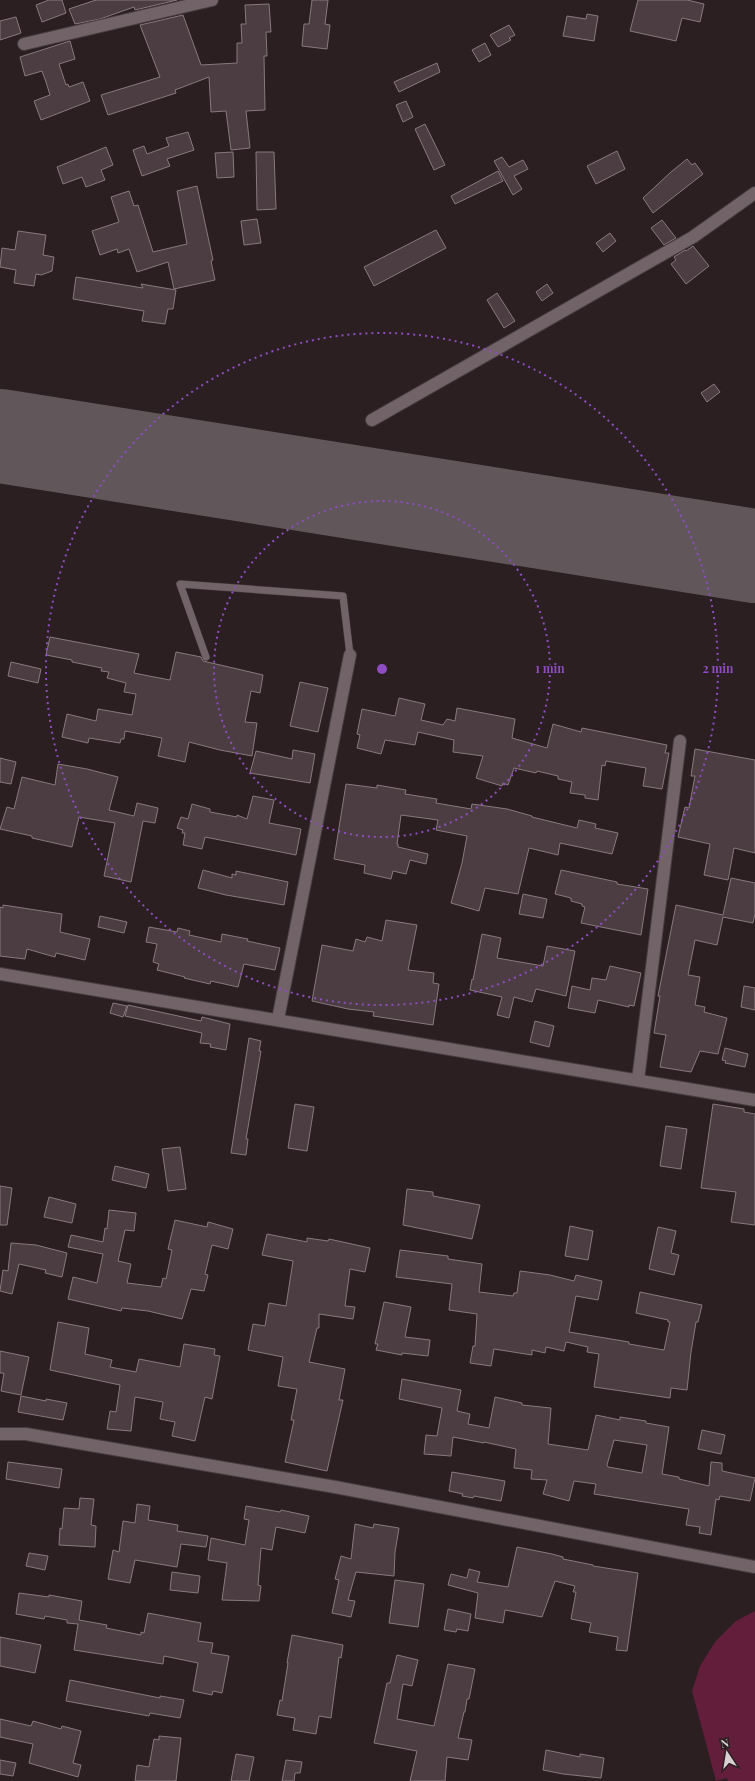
<svg xmlns="http://www.w3.org/2000/svg" width="755" height="1781" font-family="'Playfair Display',serif">
  <style>
    .green { fill: #621e3a }
    .lines { fill: none; stroke-linecap: round; stroke-linejoin: round }
    .runway { stroke: #615659; stroke-width: 94 }
    .building { fill: #4b3d41; stroke: #89797e; fill-rule: evenodd }
    .lane-casing { stroke: #463c3f; stroke-width: 8 }
    .street-casing { stroke: #463c3f; stroke-width: 14 }
    .lane { stroke: #726368; stroke-width: 7 }
    .street { stroke: #726368; stroke-width: 12 }
    .ring { fill: none; stroke: #8e4dc3; stroke-width: 2; stroke-dasharray: 2 4 }
    .centre { fill: #8e4dc3; stroke: #2b1f22; stroke-width: 2 }
    .ring-label { font-size: 12px; text-anchor: middle; font-weight: bold; fill: #8e4dc3; stroke: #2b1f22; stroke-width: 3.5; stroke-linejoin: round; paint-order: stroke }
  </style>
  <rect width="100%" height="100%" fill="#2b1f22"/>
  <!-- green -->
  <polygon class="green" points="755,1611 755,1781 728,1781 727,1778 716,1781 692,1691 700,1666 715,1642 736,1621"/>
  <g class="lines">
    <!-- runway -->
    <polyline class="runway" points="0,436 755,556"/>
  </g>
  <!-- building -->
  <g class="building">
    <polygon points="49,0 62,0 66,13 42,22 36,5"/>
    <polygon points="96,0 177,0 135,10 134,7 100,19 75,24 69,9"/>
    <polygon points="312,0 328,0 325,24 330,25 327,49 302,46 304,24 309,24"/>
    <polygon points="638,0 687,0 704,4 700,22 682,18 676,41 630,31"/>
    <polygon points="269,4 271,32 266,32 267,56 264,56 265,110 246,111 250,148 231,150 226,111 211,112 209,77 175,90 176,93 108,115 101,95 160,77 140,25 183,15 201,65 237,63 237,43 242,43 241,24 246,24 245,5"/>
    <polygon points="587,14 598,16 594,41 563,36 567,16 586,19"/>
    <polygon points="16,17 21,33 0,40 0,21"/>
    <polygon points="509,25 515,35 509,38 511,40 498,47 490,35"/>
    <polygon points="70,41 75,59 59,64 66,85 68,84 69,87 83,82 90,101 41,120 34,101 50,95 46,82 42,71 25,76 20,57"/>
    <polygon points="485,43 491,55 479,62 472,50"/>
    <polygon points="437,63 440,72 399,92 394,82"/>
    <polygon points="406,101 413,117 403,122 396,105"/>
    <polygon points="425,124 445,165 434,170 415,129"/>
    <polygon points="188,132 194,150 167,159 170,166 142,176 133,150 144,146 147,154 169,146 166,138"/>
    <polygon points="106,147 113,165 101,170 105,180 86,187 82,177 63,184 57,167"/>
    <polygon points="617,151 625,169 596,184 587,166"/>
    <polygon points="233,152 234,177 217,178 215,153"/>
    <polygon points="256,152 274,152 276,209 257,210"/>
    <polygon points="502,157 509,167 523,160 528,169 514,176 522,189 513,195 494,161"/>
    <polygon points="687,159 692,165 695,163 703,174 653,213 643,198 671,172"/>
    <polygon points="498,171 503,181 455,204 451,196"/>
    <polygon points="197,186 213,260 211,261 215,280 174,289 168,262 137,272 129,249 118,253 117,249 100,255 92,231 119,222 111,197 129,191 134,206 138,205 153,252 187,244 177,191"/>
    <polygon points="257,219 261,243 244,245 241,221"/>
    <polygon points="662,220 676,238 664,245 651,228"/>
    <polygon points="436,230 446,248 374,286 364,267"/>
    <polygon points="18,231 46,235 43,255 54,257 52,271 41,275 36,274 34,286 14,283 16,270 0,267 2,248 15,250"/>
    <polygon points="610,233 616,241 603,252 596,243"/>
    <polygon points="693,246 709,266 686,284 671,264 676,260 674,257 685,250 686,251"/>
    <polygon points="76,277 143,288 141,284 176,290 173,309 168,309 165,324 142,321 144,311 73,299"/>
    <polygon points="547,284 553,293 542,301 536,292"/>
    <polygon points="497,293 515,321 504,328 487,300"/>
    <polygon points="714,384 720,392 707,402 701,393"/>
    <polygon points="50,637 139,654 134,673 149,676 170,680 176,652 201,657 203,661 263,675 260,693 251,691 245,722 257,723 252,756 220,750 189,742 185,762 158,756 162,738 125,731 124,739 121,739 120,743 89,738 88,743 62,737 67,714 96,721 98,709 132,715 136,694 124,692 126,683 107,678 109,672 101,671 102,668 72,662 72,660 46,655"/>
    <polygon points="11,662 41,669 38,683 8,676"/>
    <polygon points="300,682 328,688 318,732 290,726"/>
    <polygon points="399,698 425,704 421,720 443,725 447,719 455,721 457,708 515,719 512,738 547,748 553,724 581,732 582,728 667,745 665,753 669,753 662,789 643,786 646,768 606,761 605,766 602,765 598,800 585,798 585,795 570,793 572,782 558,779 558,776 537,771 536,773 514,768 508,785 503,783 502,786 476,778 483,756 453,752 454,740 418,732 415,745 385,740 381,754 357,748 360,735 357,734 362,709 395,716"/>
    <polygon points="695,749 755,760 755,853 734,848 728,880 704,875 710,844 678,837 685,807 689,808 695,776 691,776"/>
    <polygon points="293,750 315,754 310,783 250,773 256,751 292,759"/>
    <polygon points="0,758 16,762 11,784 0,782"/>
    <polygon points="58,764 87,769 118,777 109,810 134,816 137,803 158,808 155,823 143,821 131,882 104,876 115,823 79,817 72,847 32,838 32,836 0,829 7,807 14,809 22,777 55,785"/>
    <polygon points="346,784 377,788 377,785 406,790 405,794 437,799 436,803 471,809 472,804 507,809 532,816 532,817 577,828 579,820 596,824 595,828 618,833 612,854 560,843 558,855 529,848 518,894 485,888 479,911 451,903 462,863 467,836 436,830 438,820 401,815 397,844 398,844 398,847 428,854 426,864 410,860 406,874 393,871 391,879 364,873 365,865 334,859"/>
    <polygon points="253,796 274,800 269,823 301,829 296,855 205,837 202,849 183,845 185,833 182,833 183,830 177,828 181,817 188,819 192,804 210,809 210,812 237,817 237,815 247,819"/>
    <polygon points="203,870 232,878 232,874 236,875 236,871 288,882 284,905 226,895 198,888"/>
    <polygon points="561,870 617,882 617,884 648,889 641,935 581,923 585,907 582,906 582,904 571,901 571,898 555,894"/>
    <polygon points="731,878 755,883 755,914 753,923 723,917 717,945 695,940 688,975 700,977 695,1005 705,1007 704,1012 727,1018 718,1054 700,1051 691,1072 660,1067 666,1035 654,1033 660,996 658,996 676,905 723,915"/>
    <polygon points="523,894 547,899 543,918 519,914"/>
    <polygon points="3,905 62,914 60,932 90,939 85,960 56,953 55,957 27,949 25,959 0,956 0,907 3,908"/>
    <polygon points="100,916 127,922 124,933 98,927"/>
    <polygon points="386,920 417,925 408,970 434,973 433,983 439,984 433,1025 373,1016 374,1012 348,1009 312,1001 322,945 353,951 356,939 365,942 367,937 382,941"/>
    <polygon points="149,927 177,932 178,928 190,931 189,935 221,942 222,934 248,939 247,941 280,948 275,970 244,964 238,987 211,981 210,984 184,978 185,977 157,970 159,964 153,962 157,944 146,942"/>
    <polygon points="482,934 501,938 497,958 543,966 547,946 575,951 566,996 536,989 532,1002 514,997 509,1018 497,1015 502,997 470,990 472,979 473,980"/>
    <polygon points="610,966 641,973 634,1006 629,1005 629,1007 598,1000 595,1013 568,1008 572,986 590,990 592,978 606,980"/>
    <polygon points="744,986 755,988 755,1010 741,1007"/>
    <polygon points="113,1003 127,1006 123,1017 110,1013"/>
    <polygon points="128,1005 201,1021 202,1017 230,1024 226,1050 210,1047 211,1044 200,1043 202,1033 125,1016"/>
    <polygon points="535,1021 554,1026 549,1047 530,1042"/>
    <polygon points="249,1038 261,1041 259,1051 261,1051 246,1139 248,1139 246,1155 231,1153"/>
    <polygon points="725,1048 748,1054 745,1067 725,1063 726,1061 722,1060"/>
    <polygon points="295,1104 314,1107 307,1151 288,1148"/>
    <polygon points="713,1104 744,1109 744,1112 755,1114 755,1225 731,1222 736,1192 701,1188"/>
    <polygon points="666,1126 687,1129 681,1169 660,1166"/>
    <polygon points="180,1147 186,1189 168,1191 162,1149"/>
    <polygon points="115,1166 149,1174 146,1188 112,1180"/>
    <polygon points="0,1186 12,1188 7,1225 0,1225"/>
    <polygon points="407,1189 433,1192 433,1196 480,1205 472,1239 403,1225"/>
    <polygon points="49,1197 76,1204 72,1223 44,1217"/>
    <polygon points="109,1210 136,1213 134,1231 125,1230 118,1261 131,1264 127,1283 161,1287 163,1278 166,1279 172,1250 168,1249 175,1220 207,1227 208,1222 233,1229 228,1249 212,1245 205,1274 208,1275 204,1291 191,1289 182,1319 148,1311 122,1308 121,1311 68,1299 73,1277 97,1283 103,1254 68,1247 71,1235 103,1242 105,1228 107,1229"/>
    <polygon points="570,1226 593,1231 588,1260 565,1256"/>
    <polygon points="658,1227 676,1231 671,1253 679,1255 674,1275 649,1269"/>
    <polygon points="267,1234 307,1242 307,1238 328,1241 329,1239 370,1248 365,1272 350,1269 345,1306 355,1307 353,1319 319,1314 319,1328 317,1328 309,1362 345,1369 339,1400 343,1400 327,1471 285,1462 294,1420 291,1420 297,1389 278,1386 283,1357 248,1350 253,1324 265,1326 269,1303 286,1306 293,1261 262,1255"/>
    <polygon points="11,1243 36,1245 67,1253 62,1277 45,1273 46,1270 19,1264 12,1294 0,1291 3,1270 8,1271"/>
    <polygon points="400,1250 448,1256 448,1259 482,1264 479,1292 513,1296 514,1293 517,1293 520,1271 550,1275 574,1281 576,1275 602,1281 598,1300 576,1296 569,1332 629,1342 629,1344 664,1350 670,1322 668,1322 668,1320 636,1313 640,1292 702,1305 698,1322 696,1322 691,1352 687,1390 671,1388 670,1398 594,1387 599,1354 587,1352 588,1347 566,1342 564,1351 546,1347 545,1353 532,1350 532,1355 494,1349 491,1366 470,1363 473,1346 475,1346 477,1314 449,1310 452,1284 396,1277"/>
    <polygon points="384,1302 411,1307 405,1337 430,1340 428,1356 402,1353 402,1355 376,1350 378,1344 375,1344"/>
    <polygon points="58,1322 89,1328 85,1354 112,1360 110,1367 136,1372 139,1359 180,1367 184,1344 215,1349 214,1355 220,1356 212,1399 205,1397 195,1441 172,1436 175,1422 160,1419 163,1402 135,1397 131,1431 107,1429 110,1411 116,1412 120,1385 50,1370"/>
    <polygon points="0,1351 29,1357 21,1395 1,1391 4,1373 0,1373"/>
    <path d="M402,1379l59,11 -4,21 13,3 -2,10 21,4 6,-31 27,6v2l29,3 -3,36 40,6 8,-35 24,5v-3l26,4v2l23,4 -7,47 17,3v2l30,7 2,-24 11,1v8l33,7 -5,23 -30,-5 -1,4 -3,-1 -5,36 -12,-2 1,-6 -14,-2 3,-16 -95,-15 2,-10 -22,-3 -5,20 -26,-7 4,-14 -16,-1 1,-9 -18,-2 2,-19 -32,-7v1l-31,-6 -2,19 -27,-2 2,-19 11,1 5,-28 -43,-9zM614,1440l33,5 -5,28 -34,-6 -1,-2z"/>
    <polygon points="21,1396 46,1401 46,1399 67,1403 63,1420 18,1412"/>
    <polygon points="702,1430 725,1435 721,1454 698,1449"/>
    <polygon points="8,1462 62,1469 59,1488 6,1479"/>
    <polygon points="452,1472 505,1481 501,1501 474,1496 473,1498 462,1496 463,1494 449,1491"/>
    <polygon points="80,1498 94,1499 91,1525 96,1526 95,1547 59,1545 60,1528 62,1529 64,1508 79,1509"/>
    <polygon points="137,1504 150,1506 148,1520 178,1525 177,1531 208,1536 206,1547 181,1544 177,1567 135,1560 130,1583 108,1579 113,1550 119,1552 123,1521 135,1523"/>
    <polygon points="246,1506 280,1512 281,1510 309,1516 305,1533 276,1527 272,1550 261,1548 258,1585 261,1586 259,1601 222,1600 227,1563 208,1560 211,1538 245,1545 249,1520 244,1519"/>
    <polygon points="355,1524 373,1528 374,1524 399,1528 395,1552 394,1576 356,1572 348,1600 355,1601 351,1617 332,1613 339,1580 335,1579 341,1556 351,1559"/>
    <polygon points="517,1547 552,1554 563,1557 563,1559 593,1565 593,1566 638,1573 627,1651 616,1650 618,1637 589,1632 591,1623 571,1619 576,1592 573,1592 575,1586 555,1581 542,1617 505,1610 503,1623 475,1618 478,1593 448,1585 451,1574 467,1578 469,1569 480,1572 477,1582 508,1587"/>
    <polygon points="29,1553 48,1556 45,1570 26,1566"/>
    <polygon points="172,1572 200,1576 198,1593 170,1590"/>
    <polygon points="395,1580 424,1584 418,1627 389,1623"/>
    <polygon points="19,1593 49,1597 49,1595 82,1601 79,1620 107,1625 106,1628 141,1635 141,1632 144,1633 148,1613 201,1623 198,1641 213,1643 211,1653 229,1656 222,1693 213,1691 212,1695 193,1691 198,1663 164,1656 163,1664 74,1650 78,1624 67,1623 67,1620 45,1616 44,1619 16,1614"/>
    <polygon points="448,1609 471,1614 468,1631 457,1629 456,1632 444,1630"/>
    <polygon points="292,1635 343,1645 341,1658 339,1657 331,1718 319,1716 316,1734 293,1730 295,1718 277,1715 280,1700 282,1701 288,1663 287,1663"/>
    <polygon points="0,1637 41,1645 35,1673 0,1666"/>
    <polygon points="397,1655 418,1660 412,1686 403,1684 397,1719 434,1726 448,1664 475,1669 469,1699 467,1699 465,1712 464,1712 458,1738 472,1740 468,1760 447,1757 445,1781 410,1781 417,1751 374,1743 387,1683 390,1683"/>
    <polygon points="70,1680 160,1698 160,1696 184,1700 180,1718 150,1713 149,1716 66,1701"/>
    <polygon points="0,1719 31,1726 33,1721 61,1729 62,1726 81,1731 73,1763 81,1765 78,1777 29,1763 33,1744 0,1737"/>
    <polygon points="159,1736 181,1738 176,1781 135,1781 137,1765 149,1767 154,1739 159,1740"/>
    <polygon points="546,1750 580,1757 580,1754 604,1758 601,1778 563,1774 543,1770"/>
    <polygon points="236,1754 254,1757 249,1781 231,1781"/>
    <polygon points="0,1760 16,1763 13,1776 0,1774"/>
    <polygon points="286,1760 302,1762 300,1773 295,1773 294,1781 282,1781"/>
  </g>
  <g class="lines">
    <defs>
      <polyline id="lane" points="206,657 180,584 343,596 350,655"/>
      <g id="street">
        <polyline points="24,44 212,0"/>
        <polyline points="372,420 693,237 755,193"/>
        <polyline points="0,974 755,1100"/>
        <polyline points="278,1019 350,655"/>
        <polyline points="638,1080 680,741"/>
        <polyline points="0,1434 26,1434 335,1487 755,1567"/>
      </g>
    </defs>
    <!-- lane casing -->
    <use href="#lane" class="lane-casing"/>
    <!-- street casing -->
    <use href="#street" class="street-casing"/>
    <!-- lane -->
    <use href="#lane" class="lane"/>
    <!-- street -->
    <use href="#street" class="street"/>
  </g>
  <!-- distance rings -->
  <g class="ring">
    <circle cx="382" cy="669" r="168"/>
    <circle cx="382" cy="669" r="336"/>
  </g>
  <circle cx="382" cy="669" r="6" class="centre"/>
  <g class="ring-label">
    <text x="550" y="673">1 min</text>
    <text x="718" y="673">2 min</text>
  </g>
  <!-- north arrow -->
  <g transform="translate(727 1753) rotate(348)" stroke="#2b1f22" stroke-width="3" paint-order="stroke">
  <path d="M0-3L7 15L0 10L-7 15Z" fill="#d8d0d2"/>
  <text y="-6" font-size="11" font-weight="bold" text-anchor="middle" fill="#d8d0d2">N</text>
  </g>
</svg>
